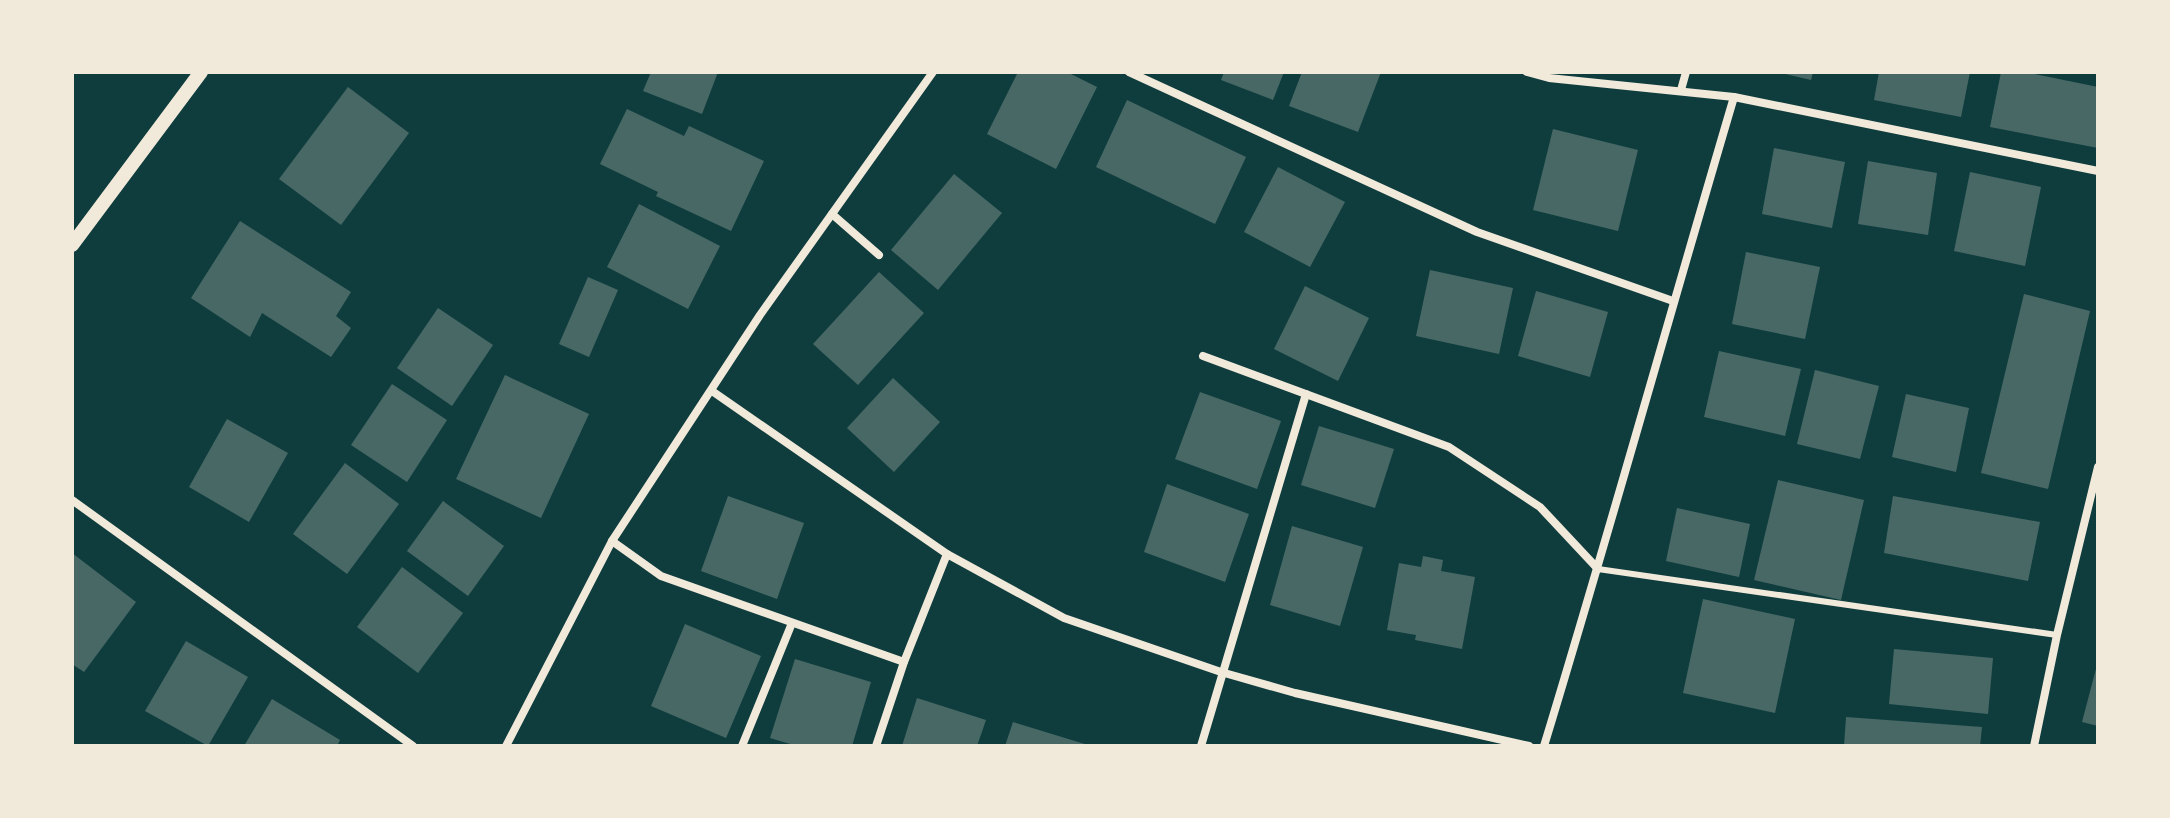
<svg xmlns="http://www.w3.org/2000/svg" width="2170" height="818" font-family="'Archivo Narrow',sans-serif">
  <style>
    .building { fill: #486865 }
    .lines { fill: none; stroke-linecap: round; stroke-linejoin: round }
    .service { stroke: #f1e9da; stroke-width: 6 }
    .minor { stroke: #f1e9da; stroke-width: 8 }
    .tertiary { stroke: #f1e9da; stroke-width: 14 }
  </style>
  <rect width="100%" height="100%" fill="#0f3d3e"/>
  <!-- building -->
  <g class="building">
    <polygon points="651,72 718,72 702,114 643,91"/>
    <polygon points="1018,72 1067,72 1097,87 1056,169 987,134"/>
    <polygon points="1224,72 1284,72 1273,100 1221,80"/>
    <polygon points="1302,72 1381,72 1358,132 1289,106"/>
    <polygon points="1777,72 1813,72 1811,80"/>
    <polygon points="1879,72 1970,72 1961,117 1874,100"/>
    <polygon points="2001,72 2024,72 2098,87 2098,148 1990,127"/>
    <polygon points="348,87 409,133 341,225 279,179"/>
    <polygon points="1127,100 1246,157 1215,224 1096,167"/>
    <polygon points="627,109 684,136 689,126 764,161 731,231 656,196 658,192 600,164"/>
    <polygon points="1553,129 1638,150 1618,231 1533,210"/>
    <polygon points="1774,148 1845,162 1832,228 1762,214"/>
    <polygon points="1868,161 1937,173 1928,235 1858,224"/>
    <polygon points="1278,167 1345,202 1310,267 1244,232"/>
    <polygon points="1970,172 2041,187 2025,266 1954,251"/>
    <polygon points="954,174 1002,213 938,290 891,250"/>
    <polygon points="639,204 720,246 688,309 607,267"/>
    <polygon points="240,221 351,292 336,316 351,328 331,357 262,313 250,337 191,298"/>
    <polygon points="1746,252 1820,267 1805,339 1732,324"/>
    <polygon points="1430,270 1513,288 1499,354 1416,336"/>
    <polygon points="879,272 924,313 858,385 813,344"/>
    <polygon points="588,277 618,290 589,357 559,344"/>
    <polygon points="1305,286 1369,318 1338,381 1274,349"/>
    <polygon points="1536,291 1608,312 1590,377 1518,356"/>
    <polygon points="2024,294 2090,311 2048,489 1981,473"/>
    <polygon points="438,308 493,345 452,406 397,368"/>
    <polygon points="1719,351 1801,369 1785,436 1704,417"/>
    <polygon points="1815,370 1879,386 1860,459 1797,444"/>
    <polygon points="505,375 589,414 541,518 456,479"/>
    <polygon points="893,378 940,422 894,472 847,428"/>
    <polygon points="392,384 447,420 407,482 351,445"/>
    <polygon points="1200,392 1281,421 1257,489 1175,459"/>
    <polygon points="1906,394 1969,408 1956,472 1892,457"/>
    <polygon points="227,419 288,453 249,522 189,487"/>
    <polygon points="1319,426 1394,449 1375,508 1301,485"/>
    <polygon points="345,463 399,504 347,574 293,534"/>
    <polygon points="1778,480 1864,500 1841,600 1754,580"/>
    <polygon points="1167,484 1249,514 1225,582 1144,552"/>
    <polygon points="728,496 804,523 777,599 701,571"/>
    <polygon points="1893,496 2040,522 2028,581 1884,553"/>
    <polygon points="443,501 504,546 468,596 407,551"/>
    <polygon points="1677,508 1750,524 1739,577 1666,561"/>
    <polygon points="1292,526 1363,547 1340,626 1270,605"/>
    <polygon points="72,553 136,602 84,672 72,664"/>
    <polygon points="1423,556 1443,560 1441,571 1475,577 1462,649 1415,640 1416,635 1387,630 1399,563 1421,567"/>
    <polygon points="402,567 463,613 418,673 357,627"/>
    <polygon points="1703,599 1795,619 1775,713 1683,693"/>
    <polygon points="685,624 761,656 726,738 651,706"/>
    <polygon points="186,641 248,677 208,746 145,711"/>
    <polygon points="1894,649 1993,658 1988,714 1889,704"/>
    <polygon points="795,659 871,682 852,746 797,746 770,738"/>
    <polygon points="2097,665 2098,665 2098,726 2082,722"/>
    <polygon points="917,698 986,720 977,746 902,746"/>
    <polygon points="272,699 340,740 337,746 244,746"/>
    <polygon points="1846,717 1982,727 1980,746 1844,746"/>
    <polygon points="1013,722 1088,745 1088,746 1005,746"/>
  </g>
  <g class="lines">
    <!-- service -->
    <polyline class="service" points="1598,569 2057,635"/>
    <!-- minor -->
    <g class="minor">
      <polyline points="1129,72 1477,232 1673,301"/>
      <polyline points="1527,72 1549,78 1734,97 2098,171"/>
      <polyline points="1681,90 1686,72"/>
      <polyline points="832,214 879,255"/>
      <polyline points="1203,356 1449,447 1540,507 1598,569"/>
      <polyline points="712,391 947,554 1064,618 1221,672 1295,693 1529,746"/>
      <polyline points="72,500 413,746"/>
      <polyline points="612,541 661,576 904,662"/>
      <polyline points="506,746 612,541 760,315 933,72"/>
      <polyline points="742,746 792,623"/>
      <polyline points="876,746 904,662 947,554"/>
      <polyline points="1201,746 1306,394"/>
      <path d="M1544,746c66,-216 126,-433 190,-649"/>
      <polyline points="2034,746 2057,635 2098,467"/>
    </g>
    <!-- tertiary -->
    <polyline class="tertiary" points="72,245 201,72"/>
  </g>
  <!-- border -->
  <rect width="2170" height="818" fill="none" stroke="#f1e9da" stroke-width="148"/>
</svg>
